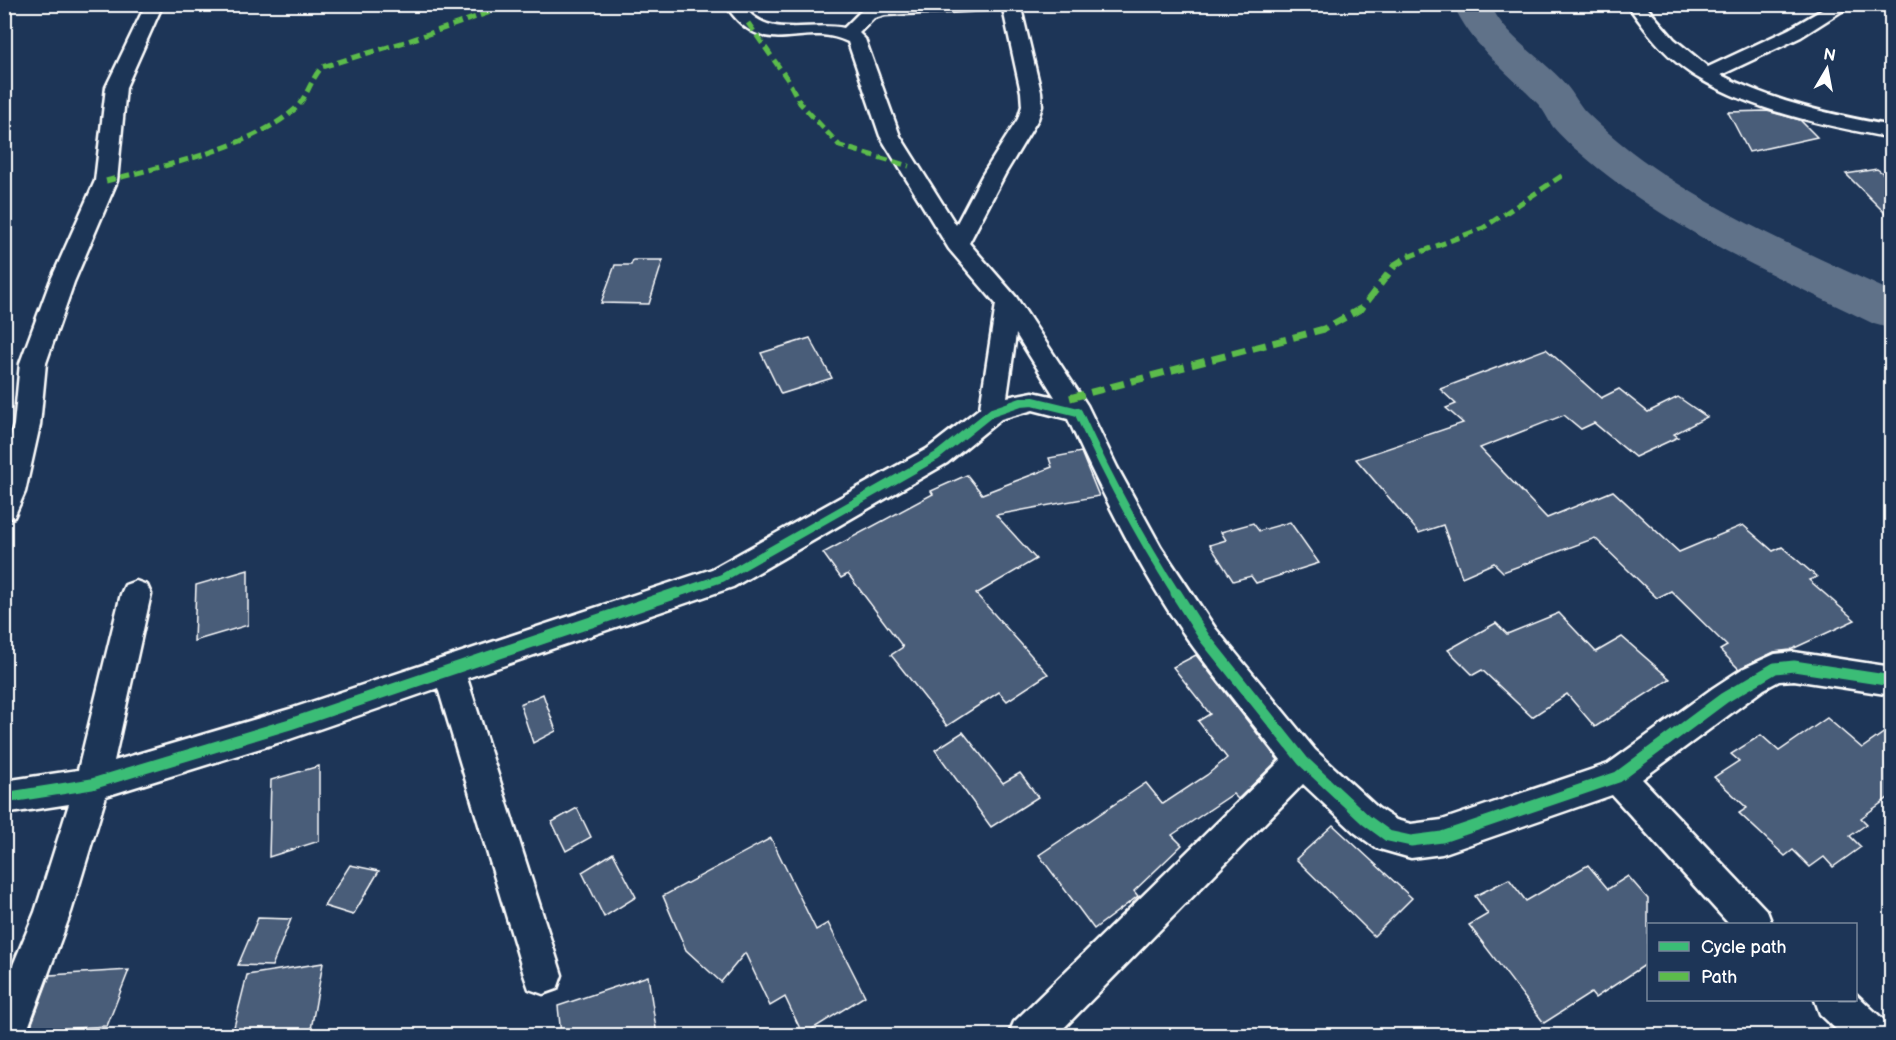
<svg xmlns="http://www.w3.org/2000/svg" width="1896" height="1040" font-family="'Balsamiq Sans',sans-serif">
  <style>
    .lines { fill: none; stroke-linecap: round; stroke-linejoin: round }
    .river { fill: #617289; fill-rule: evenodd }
    .building { fill: #4a5d79; stroke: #fff; stroke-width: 1.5 }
    .minor-casing { stroke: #fff; stroke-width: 5 }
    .minor { fill: #1d3557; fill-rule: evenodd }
    .quiet-far1 { stroke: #5cbc4b; stroke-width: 5; stroke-dasharray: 10 5; stroke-linecap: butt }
    .quiet { stroke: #5cbc4b; stroke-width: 7; stroke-dasharray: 14 7; stroke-linecap: butt }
    .cycleway-far1-casing { stroke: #1d3557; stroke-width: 12 }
    .cycleway-casing { stroke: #1d3557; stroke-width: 15 }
    .cycleway-far1 { stroke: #3abd76; stroke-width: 8 }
    .cycleway { stroke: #3abd76; stroke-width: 11 }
  </style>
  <rect width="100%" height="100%" fill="#1d3557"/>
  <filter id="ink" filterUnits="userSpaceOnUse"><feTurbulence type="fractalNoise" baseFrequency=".0167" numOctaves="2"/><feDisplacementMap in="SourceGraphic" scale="12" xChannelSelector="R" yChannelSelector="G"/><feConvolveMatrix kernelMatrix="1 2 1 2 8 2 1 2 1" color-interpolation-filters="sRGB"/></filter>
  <g filter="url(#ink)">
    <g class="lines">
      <!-- river -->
      <path class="river" d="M1453,4h37c17,36 52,53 77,82 7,8 12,19 19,26 81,81 203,132 306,180v37l-18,-5c-102,-50 -209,-96 -295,-172 -9,-7 -18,-16 -26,-25 -6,-9 -10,-19 -18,-26 -30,-31 -64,-56 -82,-97z"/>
    </g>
    <!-- building -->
    <g class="building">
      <polygon points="1767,111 1800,120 1817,137 1749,152 1728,112"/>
      <polygon points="1877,169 1892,180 1892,220 1846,174"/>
      <polygon points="633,260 663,260 649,304 601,303 615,265 631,265"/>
      <polygon points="810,338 832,378 781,394 761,353"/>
      <polygon points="1546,349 1601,398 1619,389 1648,412 1678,397 1707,417 1674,434 1678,437 1635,457 1594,423 1581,429 1564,415 1480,448 1547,518 1613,491 1679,552 1743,525 1773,551 1782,547 1817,577 1809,580 1855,620 1790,650 1774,652 1739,669 1720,650 1727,646 1671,591 1657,598 1595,538 1503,572 1494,563 1462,577 1443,525 1419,533 1356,459 1463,423 1446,408 1456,404 1440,389"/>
      <polygon points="1081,452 1099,496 996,515 1036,559 976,594 1048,674 1007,701 999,692 947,726 891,655 903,647 848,574 841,578 823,553 933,494 931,491 967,475 982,494 1052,467 1049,458"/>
      <polygon points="1290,522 1319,563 1256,583 1251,576 1233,581 1210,545 1226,540 1221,532 1253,523 1259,531"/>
      <polygon points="248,570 248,625 194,641 196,585"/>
      <polygon points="1559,613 1596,652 1622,637 1670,679 1595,727 1567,694 1532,717 1482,670 1473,675 1448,650 1496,623 1507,634"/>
      <polygon points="1196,655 1278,760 1238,799 1233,794 1172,835 1182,845 1134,891 1138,896 1094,929 1039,855 1146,783 1163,804 1207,775 1227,758 1198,721 1210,714 1173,667"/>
      <polygon points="543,694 556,731 533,743 520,704"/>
      <polygon points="1827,718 1862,748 1892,727 1892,795 1861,818 1867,824 1850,836 1861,847 1833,867 1824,857 1810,867 1793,850 1785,856 1739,813 1747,808 1714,777 1739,761 1731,754 1761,735 1779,751"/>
      <polygon points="963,732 1003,783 1020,773 1038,797 991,827 935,750"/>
      <polygon points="319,766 319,841 269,857 271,780"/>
      <polygon points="577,808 591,837 566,851 552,822"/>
      <polygon points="1333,825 1412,898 1374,936 1296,859"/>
      <polygon points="771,838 816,930 828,923 865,996 803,1035 785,997 770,1006 745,953 721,982 686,950 663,896"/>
      <polygon points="613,853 636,897 604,917 582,872"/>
      <polygon points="350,865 379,871 353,915 324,906"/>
      <polygon points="1588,865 1608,889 1628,876 1648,899 1648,963 1595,998 1591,993 1544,1023 1469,925 1488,914 1475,896 1509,879 1526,901"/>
      <polygon points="258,918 291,919 272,966 238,965"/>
      <polygon points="323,963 310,1035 232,1035 247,975"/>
      <polygon points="129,970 107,1026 29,1031 50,975"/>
      <polygon points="648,976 657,1035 561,1035 558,1006"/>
    </g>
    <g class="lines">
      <defs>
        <g id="minor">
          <polygon points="146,4 163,4 126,87 117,181 74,282 46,363 40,425 25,492 14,517 4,520 4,462 14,425 20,363 50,282 95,181 106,87"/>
          <path d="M725,4h17c25,37 65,17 102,24l18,-18 23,-5 135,-1 21,88 1,14 -4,13 -33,55 -36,69 47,54 71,108 30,62 44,80 54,81 100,122 63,58 18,12 15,4 31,-4 166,-56 105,-76 29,-19 33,-15 19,-2 98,15v28l-98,-15 -15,1 -15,8 -122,90 125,132 5,13h-43l-117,-129 -170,59 -31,4 -35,-10 -22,-16 -51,-48 -247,252h-48l6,-14 267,-262c-29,-38 -59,-74 -87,-112 -51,-70 -90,-151 -126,-229l-35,-9 -32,9 -54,44 -214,124 -266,91 95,297 -5,14 -14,5 -14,-5 -5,-14 -86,-287 -148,51 -184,57 -35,116 -46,124h-21v-49l31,-75 34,-108 -65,10v-33l74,-11 43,-176 4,-9 11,-4 11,4 4,9 -37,167 176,-52 422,-140 215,-120 53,-41 16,-104 -47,-55 -69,-113 -32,-94c-47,-23 -84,23 -123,-38zM1003,9l18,83 1,14 -4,13 -35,55 -27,51 -56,-89 -35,-97 -6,-6 15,-15 11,-3zM1016,334l39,63 -22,-5 -26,5z"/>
          <path d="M1627,4h17l30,35 34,28 81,-38 43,-25h21l-52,33 -80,38c53,27 112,40 171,51v12c-64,-12 -135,-26 -192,-59 -30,-17 -54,-47 -73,-75z"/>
          <polygon points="1856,994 1886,1022 1892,1036 1843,1036 1820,1014 1815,1000 1856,1000"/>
        </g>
      </defs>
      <!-- minor casing -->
      <use href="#minor" class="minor-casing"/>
      <!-- minor -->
      <use href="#minor" class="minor"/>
      <!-- quiet-far1 -->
      <g class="quiet-far1">
        <polyline points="748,23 788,80 800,103 840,146 909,166"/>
        <path d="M106,181c56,-15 145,-33 189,-72 12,-11 15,-29 27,-42l86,-26 105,-37"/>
        <polyline points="1408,257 1483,228 1563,175"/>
      </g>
      <!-- quiet -->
      <polyline class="quiet" points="1070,398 1324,329 1362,308 1395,265 1411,255"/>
      <defs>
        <path id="cycleway-far1" d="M672,595l50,-17 215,-122 55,-44 29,-10 12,-1 45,11c29,63 61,124 99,183"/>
        <g id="cycleway">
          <polyline points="1176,593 1204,637 1303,761 1366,820 1388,836 1411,841 1442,837 1618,777 1724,698 1775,668 1794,666 1892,681"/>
          <polyline points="4,798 92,784 290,724 677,593"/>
        </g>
      </defs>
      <!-- cycleway-far1 casing -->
      <use href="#cycleway-far1" class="cycleway-far1-casing"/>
      <!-- cycleway casing -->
      <use href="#cycleway" class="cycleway-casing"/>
      <!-- cycleway-far1 -->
      <use href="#cycleway-far1" class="cycleway-far1"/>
      <!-- cycleway -->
      <use href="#cycleway" class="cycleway"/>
    </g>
  </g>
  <!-- margin -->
  <rect width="1896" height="1040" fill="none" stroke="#1d3557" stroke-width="24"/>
  <rect x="12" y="12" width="1872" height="1016" fill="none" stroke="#fff" stroke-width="2" filter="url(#ink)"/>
  <!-- legend -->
  <rect x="1647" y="923" width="210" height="78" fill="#1d3557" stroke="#77869a" stroke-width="1.5"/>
  <rect x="1659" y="942" width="30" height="9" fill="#3abd76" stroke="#77869a" stroke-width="1.5"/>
  <text x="1701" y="953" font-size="18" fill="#ffffff">Cycle path</text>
  <rect x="1659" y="972" width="30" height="9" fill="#5cbc4b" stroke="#77869a" stroke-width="1.5"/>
  <text x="1701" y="983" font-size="18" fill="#ffffff">Path</text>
  <!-- north arrow -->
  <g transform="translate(1827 69) rotate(10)" stroke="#1d3557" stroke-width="4.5" paint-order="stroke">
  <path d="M0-4.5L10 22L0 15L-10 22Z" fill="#ffffff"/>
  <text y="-9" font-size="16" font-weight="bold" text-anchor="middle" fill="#ffffff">N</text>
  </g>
</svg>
